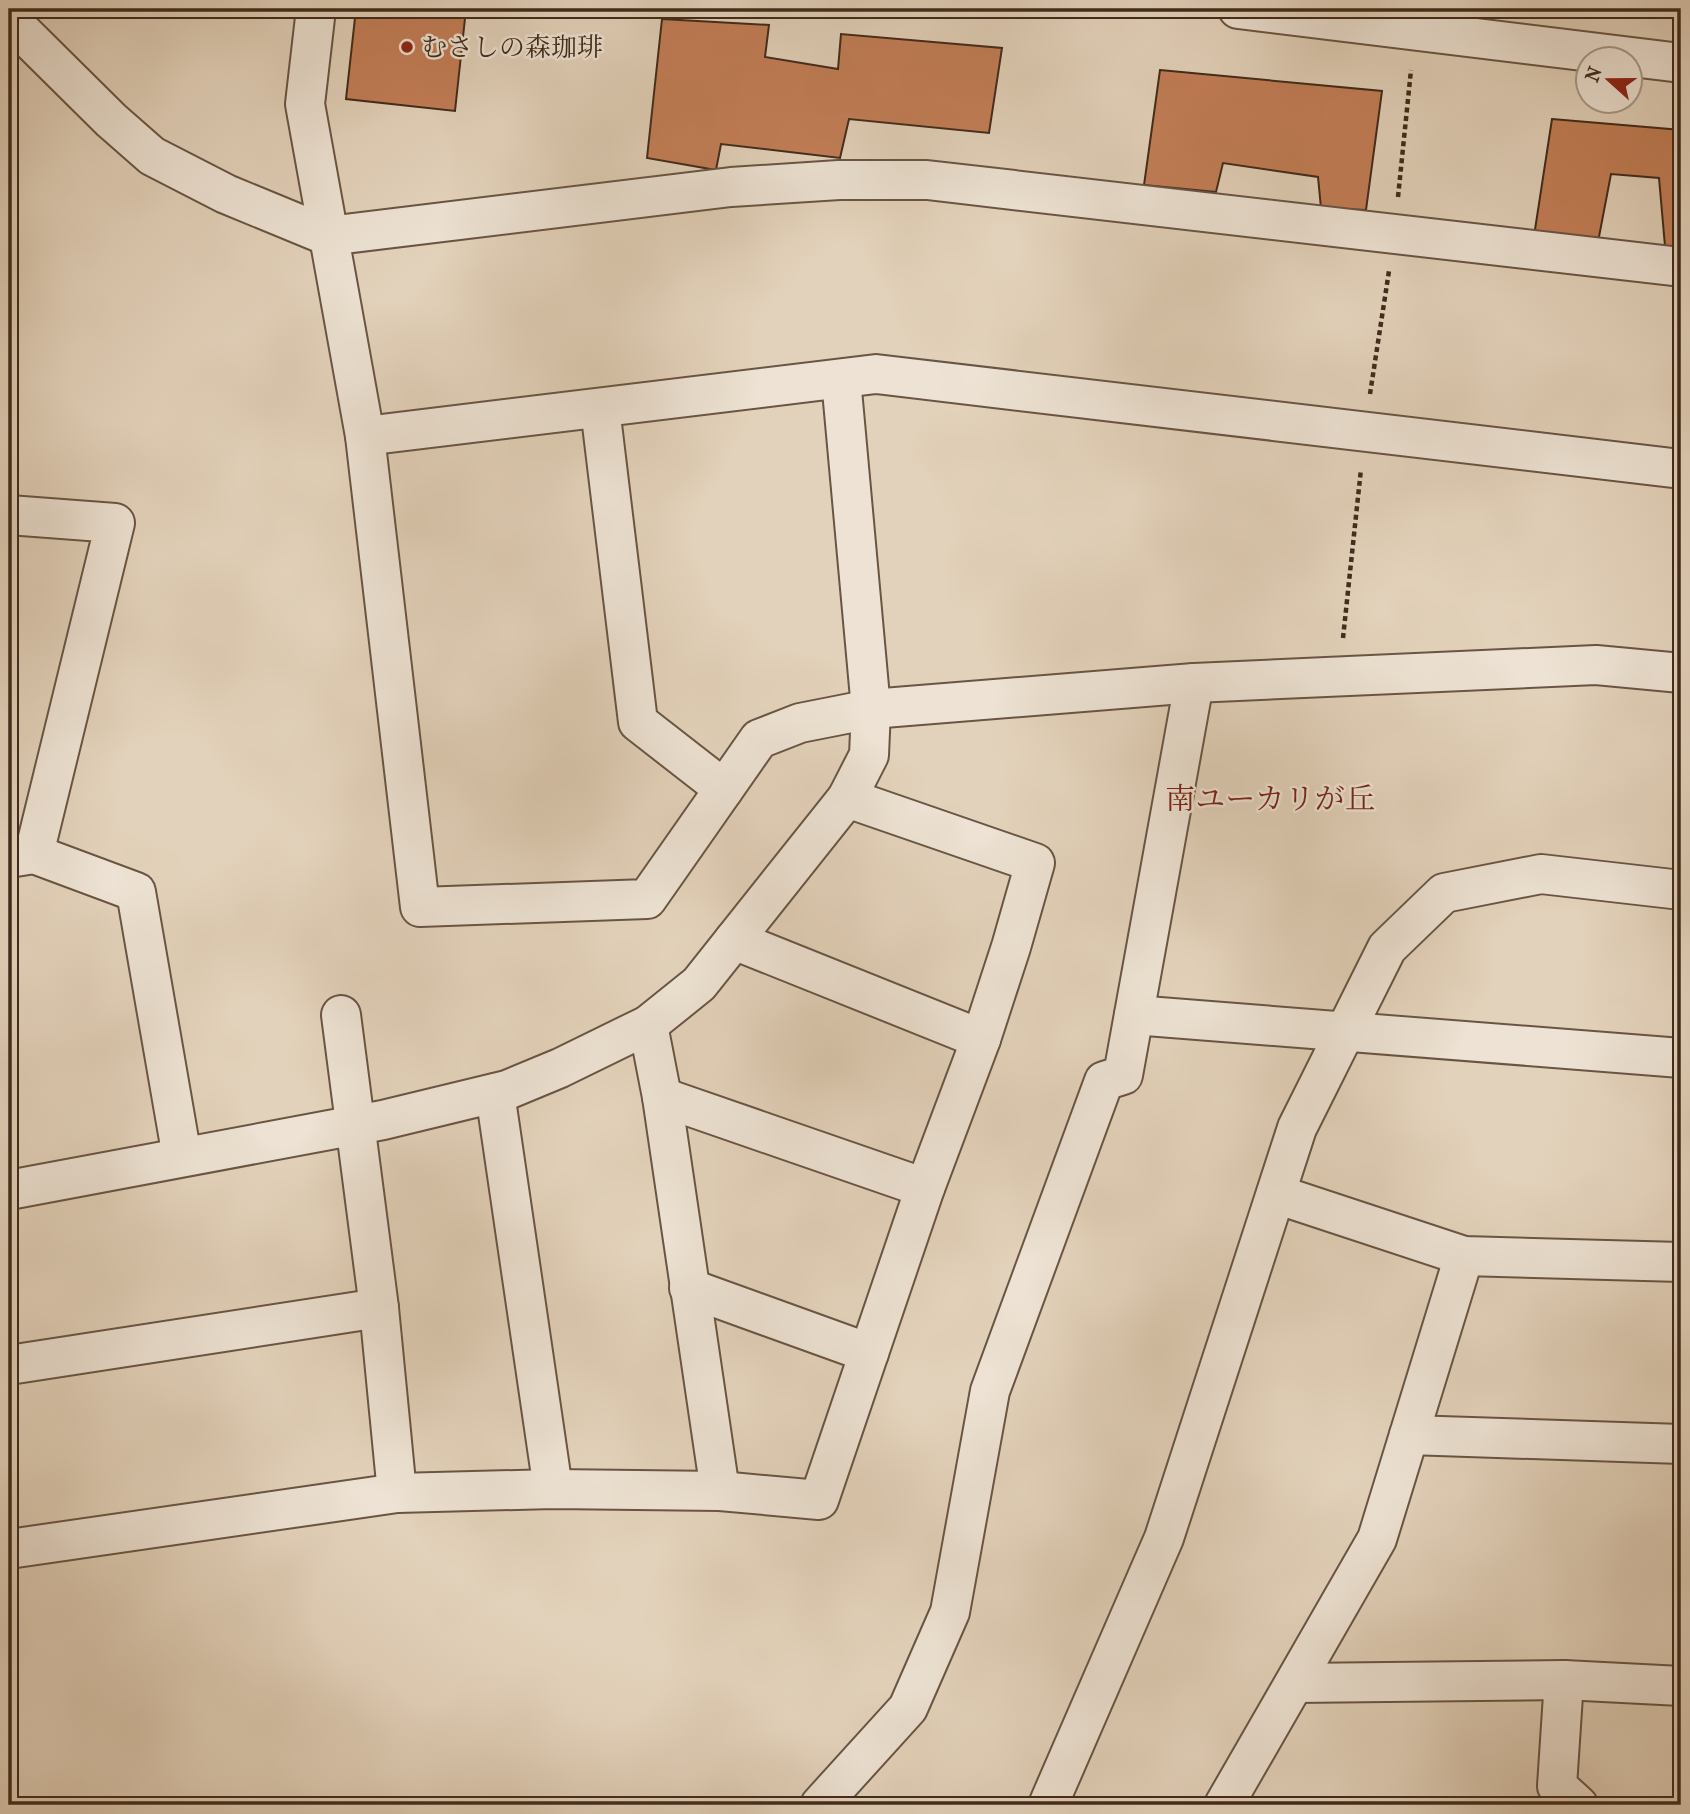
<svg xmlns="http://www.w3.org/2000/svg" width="1690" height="1814" font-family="'IM FELL French Canon','Noto Serif JP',serif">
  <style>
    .building { fill: #c37e57; stroke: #402b1c; stroke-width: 2 }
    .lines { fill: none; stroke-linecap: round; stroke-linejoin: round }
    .minor-casing { stroke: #695544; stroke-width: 42 }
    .path { stroke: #402b1c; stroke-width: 4.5; stroke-dasharray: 5 3.5; stroke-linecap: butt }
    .minor { stroke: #ede2d3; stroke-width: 38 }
    .poi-dot { fill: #8f2418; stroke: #ede2d3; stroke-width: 2.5 }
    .labels { text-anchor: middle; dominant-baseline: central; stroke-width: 5; stroke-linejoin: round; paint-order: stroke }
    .poi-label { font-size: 26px; fill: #402b1c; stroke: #ede2d3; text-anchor: start }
    .quarter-label { font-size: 30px; fill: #7a1f14; stroke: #ede2d3 }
  </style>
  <rect width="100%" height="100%" fill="#e3d2bb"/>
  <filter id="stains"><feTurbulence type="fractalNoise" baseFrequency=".00286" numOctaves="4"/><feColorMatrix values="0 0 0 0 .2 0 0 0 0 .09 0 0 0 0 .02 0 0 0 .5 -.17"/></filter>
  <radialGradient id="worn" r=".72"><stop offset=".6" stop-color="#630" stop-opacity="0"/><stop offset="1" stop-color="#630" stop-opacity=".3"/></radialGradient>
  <!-- building -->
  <g class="building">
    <polygon points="356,9 466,9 455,111 346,99"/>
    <polygon points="662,19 769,25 765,57 838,69 841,34 1002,48 989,133 849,119 840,158 721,144 716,170 647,158"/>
    <polygon points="1160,70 1382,91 1366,210 1321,208 1318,177 1223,163 1216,192 1144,185"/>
    <polygon points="1552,119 1681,130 1681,247 1665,246 1659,178 1611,174 1598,242 1534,236"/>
  </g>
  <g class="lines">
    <defs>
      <g id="minor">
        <polyline points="316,9 305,104 365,436 420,907 647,899 759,739 800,723 871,709 1194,683 1596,665 1681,673"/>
        <polyline points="1238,9 1681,63"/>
        <polyline points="9,19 111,120 152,156 226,194 328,236 731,187 839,180 927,180 1681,267"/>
        <polyline points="600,408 638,722 724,789"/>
        <polyline points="365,436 876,374 1681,469"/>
        <polyline points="9,515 115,523 34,854"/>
        <polyline points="9,858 34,854 136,892 182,1157"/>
        <polyline points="734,940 981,1039"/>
        <polyline points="341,1015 379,1308 397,1493"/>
        <polyline points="1134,1015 1681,1058"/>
        <polyline points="648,1025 662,1097 720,1491"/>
        <polyline points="495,1093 553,1489"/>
        <polyline points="662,1097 925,1188"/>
        <polyline points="9,1190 383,1120 507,1090 560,1068 648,1025 699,984 847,798 869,755 871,709 841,379"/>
        <polyline points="1276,1194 1464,1256 1681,1262"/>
        <polyline points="689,1288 869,1353"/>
        <polyline points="9,1365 379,1308"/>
        <polyline points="1409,1435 1681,1444"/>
        <polyline points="9,1549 397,1493 553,1489 720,1491 819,1500 925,1188 981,1039 1011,947 1035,863 847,798"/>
        <polyline points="1564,1680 1557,1786 1578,1805"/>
        <polyline points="1295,1683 1564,1680 1681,1686"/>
        <polyline points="820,1805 908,1708 950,1612 990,1391 1104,1081 1123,1075 1194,683"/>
        <polyline points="1048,1805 1164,1538 1297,1128 1387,948 1444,893 1541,874 1681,890"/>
        <polyline points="1224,1805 1377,1539 1464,1256"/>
      </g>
    </defs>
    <!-- minor casing -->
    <use href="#minor" class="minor-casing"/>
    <!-- path -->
    <g class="path">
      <polyline points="1654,9 1681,12"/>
      <polyline points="1398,197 1411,70"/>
      <polyline points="1370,394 1389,271"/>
      <polyline points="1343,638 1361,469"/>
    </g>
    <!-- minor -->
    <use href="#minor" class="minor"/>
  </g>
  <!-- markers -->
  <circle class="poi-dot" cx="407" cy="47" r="7"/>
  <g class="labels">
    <!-- poi labels -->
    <g class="poi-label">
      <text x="421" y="47">むさしの森珈琲</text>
    </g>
    <!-- quarter labels -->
    <g class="quarter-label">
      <text x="1270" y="799">南ユーカリが丘</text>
    </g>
  </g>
  <!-- margin -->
  <rect width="1690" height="1814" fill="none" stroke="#e3d2bb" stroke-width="35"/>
  <rect x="10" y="10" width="1669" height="1793" fill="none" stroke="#402b1c" stroke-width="3.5"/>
  <rect x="18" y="18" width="1655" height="1779" fill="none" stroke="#402b1c" stroke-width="2"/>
  <!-- north arrow -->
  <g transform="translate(1609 80) rotate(291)"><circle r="33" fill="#ede2d3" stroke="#a8998a" stroke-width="2"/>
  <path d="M0-5L12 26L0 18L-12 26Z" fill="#8f2418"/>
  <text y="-10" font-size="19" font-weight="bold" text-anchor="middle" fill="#402b1c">N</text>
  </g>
  <rect width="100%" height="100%" filter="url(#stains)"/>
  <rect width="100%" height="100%" fill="url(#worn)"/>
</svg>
